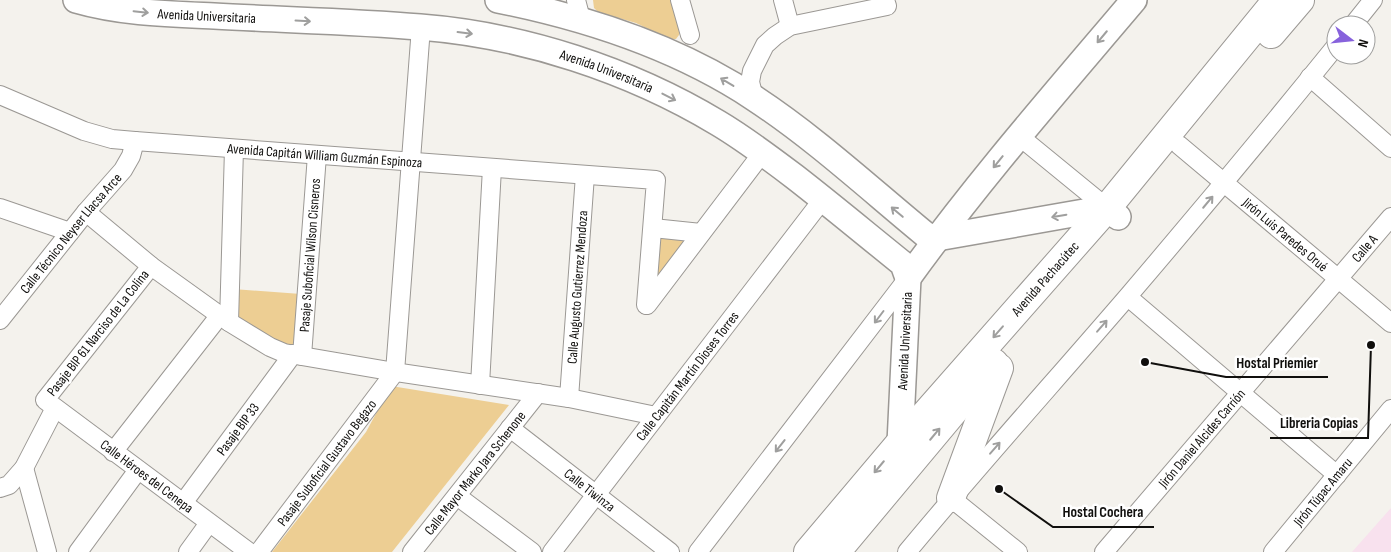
<svg xmlns="http://www.w3.org/2000/svg" width="1391" height="552" font-family="'Sofia Sans Condensed',sans-serif">
  <style>
    .education { fill: #f8e1ee }
    .green { fill: #edce93 }
    .lines { fill: none; stroke-linecap: round; stroke-linejoin: round }
    .street-casing { stroke: #9b9894; stroke-width: 20 }
    .secondary-casing { stroke: #9b9894; stroke-width: 28 }
    .primary-casing { stroke: #9b9894; stroke-width: 30 }
    .street { stroke: #fff; stroke-width: 18 }
    .secondary { stroke: #fff; stroke-width: 25 }
    .primary { stroke: #fff; stroke-width: 28 }
    .oneway { stroke: #9f9f9e }
    .labels { text-anchor: middle; dominant-baseline: central; stroke-width: 5; stroke-linejoin: round; paint-order: stroke }
    .street-label { font-size: 14px; fill: #100f0d; stroke: #fff }
    .leader { fill: none; stroke: #100f0d; stroke-width: 2 }
    .callout-dot { fill: #100f0d; stroke: #fff; stroke-width: 2 }
    .callout-label { font-size: 15px; text-anchor: middle; font-weight: bold; fill: #100f0d; stroke: #fff; stroke-width: 5; stroke-linejoin: round; paint-order: stroke }
  </style>
  <rect width="100%" height="100%" fill="#f4f2ed"/>
  <!-- education -->
  <polygon class="education" points="1391,508 1391,552 1352,552"/>
  <!-- green -->
  <g class="green">
    <polygon points="593,0 673,0 680,30 679,35 676,39 669,39 636,23 598,12 594,8"/>
    <polygon points="657,234 687,237 652,288"/>
    <polygon points="233,289 301,294 296,349 273,344 234,319"/>
    <polygon points="391,386 509,405 392,552 272,552 366,432"/>
  </g>
  <g class="lines">
    <defs>
      <g id="street">
        <polyline points="576,0 581,19"/>
        <polyline points="680,0 690,35"/>
        <polyline points="783,0 790,26"/>
        <polyline points="1353,25 1373,0"/>
        <polyline points="1310,77 1391,148"/>
        <path id="s1" d="M0,95l84,36 28,8 23,2 521,39 -10,125"/>
        <polyline points="754,98 750,82 752,71 765,45 775,36 790,26 887,6 885,0"/>
        <polyline points="1019,136 1107,208"/>
        <path id="s2" d="M1179,145l212,178"/>
        <polyline points="0,208 70,232"/>
        <polyline points="86,212 151,266 229,322 270,347 284,353 395,372 569,398 656,416"/>
        <polyline points="653,228 701,233"/>
        <path id="s3" d="M151,266l-106,134 204,152"/>
        <polyline points="1128,297 1337,475"/>
        <polyline points="647,305 763,152"/>
        <path id="s4" d="M0,320l86,-108 37,-42 8,-14 4,-15"/>
        <polyline points="229,322 234,149"/>
        <path id="s5" d="M302,356l15,-201"/>
        <polyline points="480,385 492,168"/>
        <path id="s6" d="M569,398l16,-223"/>
        <path id="s7" d="M510,428l160,124"/>
        <polyline points="113,452 220,315"/>
        <polyline points="24,468 47,552"/>
        <polyline points="0,488 9,485 24,468 55,408"/>
        <polyline points="457,496 532,552"/>
        <polyline points="951,498 1018,552"/>
        <path id="s8" d="M183,503l110,-149"/>
        <polyline points="78,552 138,470"/>
        <polyline points="188,552 209,523"/>
        <path id="s9" d="M259,552l136,-180 26,-345"/>
        <path id="s10" d="M412,552l126,-159"/>
        <path id="s11" d="M552,552l271,-353"/>
        <polyline points="698,552 908,278"/>
        <path d="M907,552c72,-87 148,-171 222,-257 70,-82 139,-165 207,-249"/>
        <path id="s12" d="M1104,552l287,-335"/>
        <path id="s13" d="M1273,552l118,-143"/>
      </g>
      <g id="secondary">
        <path id="s14" d="M76,0c45,13 92,14 138,16 69,4 138,5 206,11 103,8 210,43 298,96 27,16 52,35 77,54 36,28 72,58 108,87l5,14 -8,165"/>
        <path d="M498,0c90,18 179,47 256,98 61,40 116,91 172,137l11,3 170,-30 11,9"/>
        <path d="M908,278c70,-97 149,-187 226,-278"/>
      </g>
      <g id="primary">
        <polyline points="1271,34 1300,0"/>
        <polyline points="951,498 999,368"/>
        <path id="s15" d="M808,552l92,-109 207,-235 170,-208"/>
        <polyline points="836,552 994,363"/>
      </g>
    </defs>
    <!-- street casing -->
    <use href="#street" class="street-casing"/>
    <!-- secondary casing -->
    <use href="#secondary" class="secondary-casing"/>
    <!-- primary casing -->
    <use href="#primary" class="primary-casing"/>
    <!-- street -->
    <use href="#street" class="street"/>
    <!-- secondary -->
    <use href="#secondary" class="secondary"/>
    <!-- primary -->
    <use href="#primary" class="primary"/>
  </g>
  <!-- one-way arrows -->
  <defs><path id="oneway-shaft" d="M-6 0H5M1.5-3L5.5 0L1.5 3" fill="none" stroke-width="1.6" stroke-linecap="round" stroke-linejoin="round" transform="scale(1.25)"/></defs>
  <g class="oneway">
    <use href="#oneway-shaft" transform="translate(141 12) rotate(6)"/>
    <use href="#oneway-shaft" transform="translate(303 21) rotate(3)"/>
    <use href="#oneway-shaft" transform="translate(465 33) rotate(7)"/>
    <use href="#oneway-shaft" transform="translate(1102 37) rotate(130)"/>
    <use href="#oneway-shaft" transform="translate(727 82) rotate(-149)"/>
    <use href="#oneway-shaft" transform="translate(669 97) rotate(27)"/>
    <use href="#oneway-shaft" transform="translate(998 162) rotate(129)"/>
    <use href="#oneway-shaft" transform="translate(1208 202) rotate(-50)"/>
    <use href="#oneway-shaft" transform="translate(897 212) rotate(-140)"/>
    <use href="#oneway-shaft" transform="translate(1059 216) rotate(170)"/>
    <use href="#oneway-shaft" transform="translate(879 317) rotate(127)"/>
    <use href="#oneway-shaft" transform="translate(1102 326) rotate(-49)"/>
    <use href="#oneway-shaft" transform="translate(998 332) rotate(131)"/>
    <use href="#oneway-shaft" transform="translate(935 434) rotate(-50)"/>
    <use href="#oneway-shaft" transform="translate(780 446) rotate(128)"/>
    <use href="#oneway-shaft" transform="translate(995 448) rotate(-49)"/>
    <use href="#oneway-shaft" transform="translate(879 467) rotate(130)"/>
  </g>
  <g class="labels">
    <!-- street labels -->
    <g class="street-label">
      <text stroke="none"><textPath href="#s14" startOffset="132">Avenida Universitaria</textPath></text>
      <text stroke="none"><textPath href="#s14" startOffset="538">Avenida Universitaria</textPath></text>
      <text stroke="none"><textPath href="#s1" startOffset="334">Avenida Capitán William Guzmán Espinoza</textPath></text>
      <text stroke="none"><textPath href="#s4" startOffset="112">Calle Técnico Neyser Llacsa Arce</textPath></text>
      <text stroke="none"><textPath href="#s2" startOffset="139">Jirón Luis Paredes Orué</textPath></text>
      <text stroke="none"><textPath href="#s12" startOffset="400">Calle A</textPath></text>
      <text stroke="none"><textPath href="#s5" startOffset="101">Pasaje Suboficial Wilson Cisneros</textPath></text>
      <text stroke="none"><textPath href="#s15" startOffset="362">Avenida Pachacútec</textPath></text>
      <text stroke="none"><textPath href="#s6" startOffset="111">Calle Augusto Gutierrez Mendoza</textPath></text>
      <text transform="translate(98 333) rotate(-52)">Pasaje BIP 61 Narciso de La Colina</text>
      <text transform="translate(905 341) rotate(-87)">Avenida Universitaria</text>
      <text stroke="none"><textPath href="#s11" startOffset="222">Calle Capitán Martín Dioses Torres</textPath></text>
      <text stroke="none"><textPath href="#s8" startOffset="92">Pasaje BIP 33</textPath></text>
      <text stroke="none"><textPath href="#s12" startOffset="150">Jirón Daniel Alcides Carrión</textPath></text>
      <text stroke="none"><textPath href="#s9" startOffset="112">Pasaje Suboficial Gustavo Begazo</textPath></text>
      <text stroke="none"><textPath href="#s10" startOffset="101">Calle Mayor Marko Jara Schenone</textPath></text>
      <text stroke="none"><textPath href="#s3" startOffset="298">Calle Héroes del Cenepa</textPath></text>
      <text stroke="none"><textPath href="#s7" startOffset="101">Calle Tiwinza</textPath></text>
      <text stroke="none"><textPath href="#s13" startOffset="78">Jirón Túpac Amaru</textPath></text>
    </g>
  </g>
  <!-- callouts -->
  <path class="leader" d="M1145 362L1226 377H1328M1371 345L1368 438H1270M999 489L1053 527H1154"/>
  <g class="callout-dot">
    <circle cx="1145" cy="362" r="5"/>
    <circle cx="1371" cy="345" r="5"/>
    <circle cx="999" cy="489" r="5"/>
  </g>
  <g class="callout-label">
    <text x="1277" y="368">Hostal Priemier</text>
    <text x="1319" y="428">Libreria Copias</text>
    <text x="1103" y="517">Hostal Cochera</text>
  </g>
  <!-- north arrow -->
  <g transform="translate(1351 40) rotate(106)"><circle r="24" fill="#ffffff" stroke="#9f9f9e"/>
  <path d="M0-4L9 19L0 12L-9 19Z" fill="#8762dc"/>
  <text y="-8" font-size="14" font-weight="bold" text-anchor="middle" fill="#100f0d">N</text>
  </g>
</svg>
